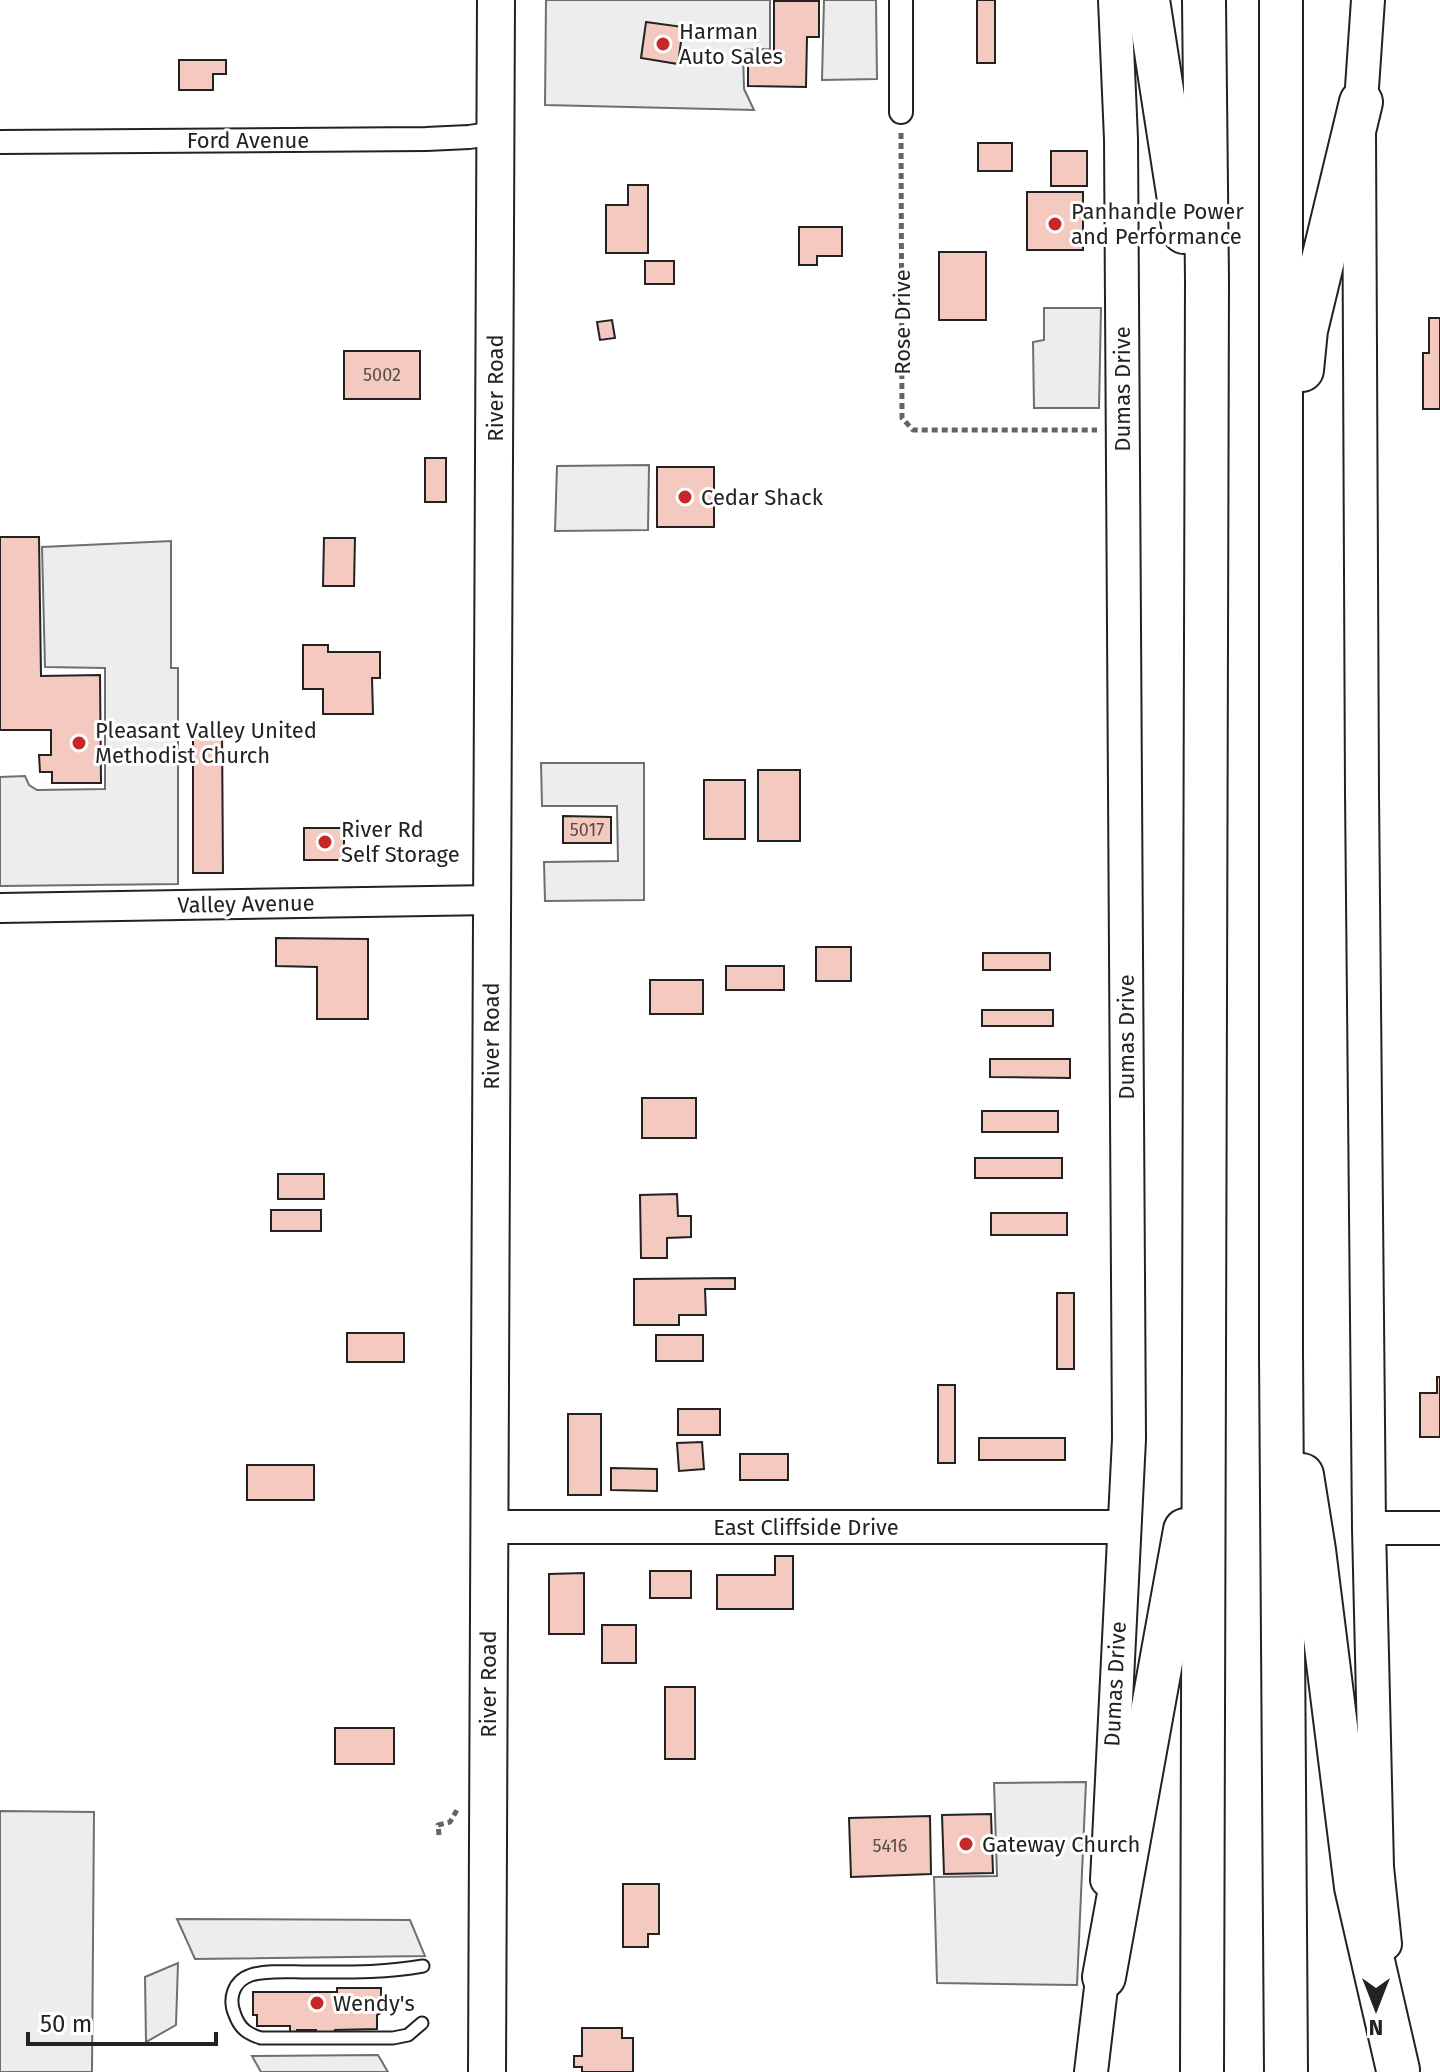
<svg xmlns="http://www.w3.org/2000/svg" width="1440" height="2072" font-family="'Fira Sans',sans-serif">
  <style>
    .parking { fill: #ededed; stroke: #6f6f6f; stroke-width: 2 }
    .building { fill: #f3c9c0; stroke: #222; stroke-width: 2 }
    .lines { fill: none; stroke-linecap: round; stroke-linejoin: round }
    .service-casing { stroke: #222; stroke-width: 15 }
    .minor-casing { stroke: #222; stroke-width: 26 }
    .tertiary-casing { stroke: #222; stroke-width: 32 }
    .secondary-casing { stroke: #222; stroke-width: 36 }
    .primary-casing { stroke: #222; stroke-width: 40 }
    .motorway-casing { stroke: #222; stroke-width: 46 }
    .path { stroke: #646464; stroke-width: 5; stroke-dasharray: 6 4; stroke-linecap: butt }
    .service { stroke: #fff; stroke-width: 11 }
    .minor { stroke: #fff; stroke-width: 22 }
    .tertiary { stroke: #fff; stroke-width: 28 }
    .secondary { stroke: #fff; stroke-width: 32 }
    .primary { stroke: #fff; stroke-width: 36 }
    .motorway { stroke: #fff; stroke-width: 42 }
    .poi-dot { fill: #c62828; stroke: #fff; stroke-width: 3 }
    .labels { text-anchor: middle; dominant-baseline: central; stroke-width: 6; stroke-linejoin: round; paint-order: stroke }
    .number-label { font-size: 18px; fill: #564c4a }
    .poi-label { font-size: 22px; fill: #222; stroke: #fff; text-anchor: start }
    .street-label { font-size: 22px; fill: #222; stroke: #fff }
  </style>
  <rect width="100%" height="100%" fill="#fff"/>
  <!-- parking -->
  <g class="parking">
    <polygon points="546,0 770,0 770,49 743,50 744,89 754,110 545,105"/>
    <polygon points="824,0 876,0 877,79 822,80"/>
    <polygon points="1044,308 1101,308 1099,408 1034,408 1033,342 1044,340"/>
    <polygon points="649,465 648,530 555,531 557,466"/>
    <polygon points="171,541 171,668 178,668 178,884 0,886 0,777 25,776 29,785 37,790 105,789 105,668 45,667 42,547"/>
    <polygon points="541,763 644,763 644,900 545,901 544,862 618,861 617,806 542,806"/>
    <polygon points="1086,1782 1077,1985 937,1983 934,1877 997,1876 994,1783"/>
    <polygon points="0,1811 94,1812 92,2072 0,2072"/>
    <polygon points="177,1919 410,1920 425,1956 195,1959"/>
    <polygon points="178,1963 176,2025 146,2042 145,1977"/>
    <polygon points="378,2055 388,2072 261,2072 252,2056"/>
  </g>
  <!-- building -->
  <g class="building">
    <rect x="977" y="0" width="18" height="63"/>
    <polygon points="774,1 819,1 819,37 807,37 806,87 748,86 748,52 774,52"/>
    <polygon points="646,22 683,27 678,64 641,58"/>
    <polygon points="179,60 226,60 226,74 213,74 213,90 179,90"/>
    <rect x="978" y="143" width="34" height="28"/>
    <rect x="1051" y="151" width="36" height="35"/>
    <polygon points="628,185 648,185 648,253 606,253 606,205 628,205"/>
    <rect x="1027" y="192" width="56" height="58"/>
    <polygon points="799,227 842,227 842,256 817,256 817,265 799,265"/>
    <rect x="939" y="252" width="47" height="68"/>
    <rect x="645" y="261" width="29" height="23"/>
    <polygon points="1429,318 1440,318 1440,409 1423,409 1423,353 1429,353"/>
    <polygon points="612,320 615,338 600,340 597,322"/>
    <rect x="344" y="351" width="76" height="48"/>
    <rect x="425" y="458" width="21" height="44"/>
    <rect x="657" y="467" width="57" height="60"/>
    <polygon points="0,537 39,537 41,676 100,675 101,783 52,783 52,772 40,772 39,755 51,755 51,730 0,730"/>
    <polygon points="324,538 355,538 354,586 323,586"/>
    <polygon points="303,645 328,645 328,652 380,652 380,678 372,678 373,714 323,714 323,689 303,689"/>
    <polygon points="193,726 222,726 223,873 193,873"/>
    <rect x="758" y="770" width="42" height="71"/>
    <rect x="704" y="780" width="41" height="59"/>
    <polygon points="563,816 611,817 611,843 563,843"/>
    <rect x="304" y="828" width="40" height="32"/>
    <polygon points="276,938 368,939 368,1019 317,1019 317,967 276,966"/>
    <rect x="816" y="947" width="35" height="34"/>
    <rect x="983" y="953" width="67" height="17"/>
    <rect x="726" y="966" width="58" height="24"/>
    <rect x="650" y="980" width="53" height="34"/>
    <rect x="982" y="1010" width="71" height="16"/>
    <polygon points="990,1059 1070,1059 1070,1078 990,1077"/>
    <rect x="642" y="1098" width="54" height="40"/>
    <rect x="982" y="1111" width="76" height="21"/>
    <rect x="975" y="1158" width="87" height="20"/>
    <rect x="278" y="1174" width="46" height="25"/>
    <polygon points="677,1194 678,1216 691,1216 691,1237 667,1238 667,1258 641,1258 640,1195"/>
    <rect x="271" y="1210" width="50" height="21"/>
    <rect x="991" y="1213" width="76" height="22"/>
    <polygon points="735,1278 735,1289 705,1289 706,1315 679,1315 679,1325 634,1325 634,1279"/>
    <rect x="1057" y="1293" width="17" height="76"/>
    <rect x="347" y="1333" width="57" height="29"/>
    <rect x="656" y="1335" width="47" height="26"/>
    <polygon points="1437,1377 1440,1377 1440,1437 1420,1437 1420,1393 1437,1393"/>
    <rect x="938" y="1385" width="17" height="78"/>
    <rect x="678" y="1409" width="42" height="26"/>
    <rect x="568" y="1414" width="33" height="81"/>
    <rect x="979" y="1438" width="86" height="22"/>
    <polygon points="702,1442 704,1469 679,1471 677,1443"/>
    <rect x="740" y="1454" width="48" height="26"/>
    <rect x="247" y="1465" width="67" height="35"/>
    <polygon points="611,1468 657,1469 657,1491 611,1490"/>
    <polygon points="775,1556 793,1556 793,1609 717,1609 717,1575 775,1575"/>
    <rect x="650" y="1571" width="41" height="27"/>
    <polygon points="584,1573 584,1634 549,1634 549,1574"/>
    <rect x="602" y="1625" width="34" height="38"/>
    <rect x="665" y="1687" width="30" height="72"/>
    <rect x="335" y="1728" width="59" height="36"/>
    <polygon points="991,1814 993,1873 944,1874 942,1815"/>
    <polygon points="930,1816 931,1874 851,1877 849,1818"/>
    <polygon points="623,1884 659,1884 659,1934 648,1934 648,1947 623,1947"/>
    <polygon points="337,1988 381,1988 381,2013 377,2015 377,2029 335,2030 335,2035 316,2036 316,2030 297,2030 297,2034 290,2034 290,2026 257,2026 257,2015 253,2015 253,1992 337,1992"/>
    <polygon points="582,2028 622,2028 622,2038 633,2038 633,2072 582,2072 582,2067 574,2067 574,2056 582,2056"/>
  </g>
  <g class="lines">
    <defs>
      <path id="service" d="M422,2023l-14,12 -15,3h-132c-13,-4 -21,-9 -26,-23 -7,-16 -2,-34 16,-40 16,-5 38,-3 55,-3 39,0 78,1 117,-6"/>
      <g id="minor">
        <polyline points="901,0 901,112"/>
        <polyline points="0,142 426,139 469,137 496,133"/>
      </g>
      <polyline id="tertiary" points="0,908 492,900"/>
      <g id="secondary">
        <polyline points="1368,0 1359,131 1362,793 1369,1528 1377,1867 1385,1944"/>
        <polyline points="489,1527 1124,1527"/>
        <polyline points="1369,1528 1440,1528"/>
        <polyline points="1107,1880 1129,1439 1121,139 1115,0"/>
        <polyline points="1091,2072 1105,1954"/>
      </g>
      <polyline id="primary" points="487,2072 496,0"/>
      <g id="motorway">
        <polyline points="1148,0 1184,232"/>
        <polyline points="1281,0 1281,1354 1286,2072"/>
        <polyline points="1302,370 1306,330 1361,102"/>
        <polyline points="1302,1475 1314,1550 1356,1887 1398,2070"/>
        <polyline points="1104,1977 1185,1530"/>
        <polyline points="1202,2072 1207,281 1204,0"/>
      </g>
    </defs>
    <!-- service casing -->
    <use href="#service" class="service-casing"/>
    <!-- minor casing -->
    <use href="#minor" class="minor-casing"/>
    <!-- tertiary casing -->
    <use href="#tertiary" class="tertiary-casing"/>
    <!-- secondary casing -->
    <use href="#secondary" class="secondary-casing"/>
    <!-- primary casing -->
    <use href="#primary" class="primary-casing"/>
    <!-- motorway casing -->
    <use href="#motorway" class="motorway-casing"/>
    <!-- path -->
    <g class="path">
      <polyline points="901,133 902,418 913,430 1097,430"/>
      <polyline points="439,1835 438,1825 450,1822 457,1810"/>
    </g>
    <!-- service -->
    <use href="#service" class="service"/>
    <!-- minor -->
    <use href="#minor" class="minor"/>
    <!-- tertiary -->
    <use href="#tertiary" class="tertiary"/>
    <!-- secondary -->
    <use href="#secondary" class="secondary"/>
    <!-- primary -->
    <use href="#primary" class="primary"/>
    <!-- motorway -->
    <use href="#motorway" class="motorway"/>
  </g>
  <!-- markers -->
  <g class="poi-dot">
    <circle cx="663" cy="44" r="8"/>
    <circle cx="1055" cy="224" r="8"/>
    <circle cx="685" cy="497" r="8"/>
    <circle cx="79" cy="743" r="8"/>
    <circle cx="325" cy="842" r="8"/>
    <circle cx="966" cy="1844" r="8"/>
    <circle cx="317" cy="2003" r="8"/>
  </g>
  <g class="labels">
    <!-- number labels -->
    <g class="number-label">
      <text x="382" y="375">5002</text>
      <text x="587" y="830">5017</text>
      <text x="890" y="1846">5416</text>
    </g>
    <!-- poi labels -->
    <g class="poi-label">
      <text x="679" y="31">Harman<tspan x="679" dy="25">Auto Sales</tspan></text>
      <text x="1071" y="211">Panhandle Power<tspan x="1071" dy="25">and Performance</tspan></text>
      <text x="701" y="497">Cedar Shack</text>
      <text x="95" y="730">Pleasant Valley United<tspan x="95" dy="25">Methodist Church</tspan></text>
      <text x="341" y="829">River Rd<tspan x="341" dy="25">Self Storage</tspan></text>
      <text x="982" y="1844">Gateway Church</text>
      <text x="333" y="2003">Wendy's</text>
    </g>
    <!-- street labels -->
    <g class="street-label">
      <text x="248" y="140">Ford Avenue</text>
      <text transform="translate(902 322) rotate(-90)">Rose Drive</text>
      <text transform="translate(495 388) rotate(-90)">River Road</text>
      <text transform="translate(1122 389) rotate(-90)">Dumas Drive</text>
      <text transform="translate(246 904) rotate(-1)">Valley Avenue</text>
      <text transform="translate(491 1036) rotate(-90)">River Road</text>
      <text transform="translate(1126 1037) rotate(-90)">Dumas Drive</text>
      <text x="806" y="1527">East Cliffside Drive</text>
      <text transform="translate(488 1684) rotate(-90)">River Road</text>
      <text transform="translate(1115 1684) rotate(-87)">Dumas Drive</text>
    </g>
  </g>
  <!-- north arrow -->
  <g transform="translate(1376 2008) rotate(180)" stroke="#ffffff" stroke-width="6" paint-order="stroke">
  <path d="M0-6L14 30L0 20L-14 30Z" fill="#222222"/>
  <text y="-12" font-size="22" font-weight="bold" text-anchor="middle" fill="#222222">N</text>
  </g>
  <!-- scale -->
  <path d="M28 2032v12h188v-12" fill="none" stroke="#222222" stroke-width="4"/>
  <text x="40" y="2032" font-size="24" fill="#222222" stroke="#ffffff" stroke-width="6" paint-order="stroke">50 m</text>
</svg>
